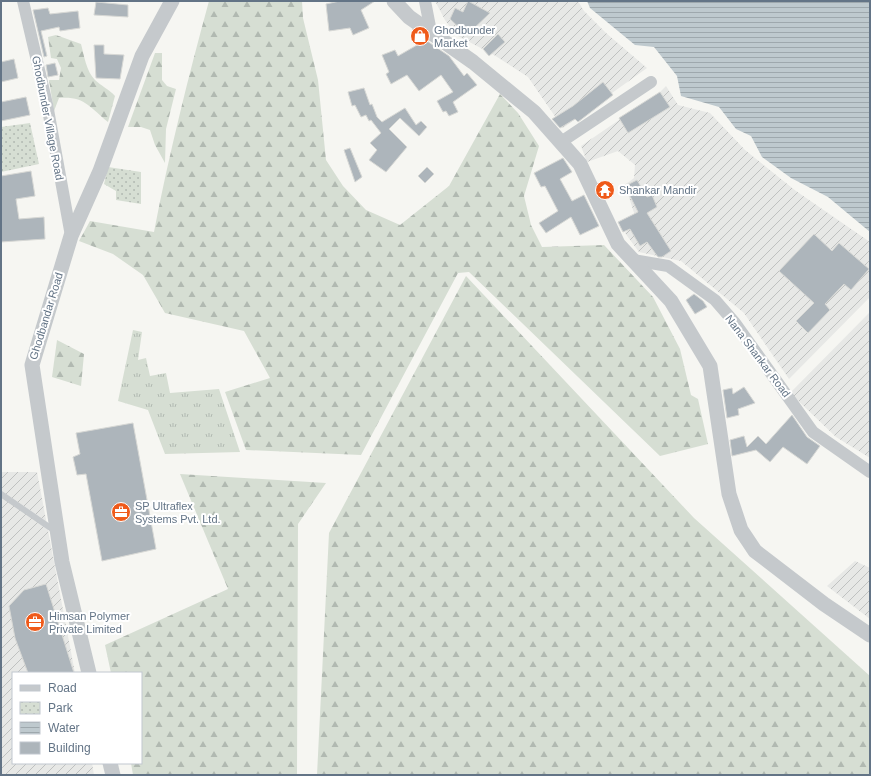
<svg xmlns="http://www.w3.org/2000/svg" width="871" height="776" font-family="Arial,sans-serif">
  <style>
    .industrial { fill: url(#industrial-furrows) }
    .grass { fill: url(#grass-tufts) }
    .forest { fill: url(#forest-firs) }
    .park { fill: url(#park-dots) }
    .water { fill: url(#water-rules) }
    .building { fill: #adb5bb; stroke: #d7d8d5 }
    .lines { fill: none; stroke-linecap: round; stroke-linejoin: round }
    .service { stroke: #c5c9cc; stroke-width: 6 }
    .minor { stroke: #c5c9cc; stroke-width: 12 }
    .tertiary { stroke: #c5c9cc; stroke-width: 15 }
    .labels { text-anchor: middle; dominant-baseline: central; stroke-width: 4; stroke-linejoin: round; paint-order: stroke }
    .poi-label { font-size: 11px; fill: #637486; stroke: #fff; text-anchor: start }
    .street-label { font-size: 11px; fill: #637486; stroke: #fff }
  </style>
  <defs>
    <pattern id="industrial-furrows" width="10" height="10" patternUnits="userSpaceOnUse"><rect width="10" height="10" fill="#e7e8e6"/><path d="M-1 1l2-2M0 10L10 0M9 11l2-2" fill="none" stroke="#bfc1c0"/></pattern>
    <pattern id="grass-tufts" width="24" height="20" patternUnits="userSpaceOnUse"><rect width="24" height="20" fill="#d6ded3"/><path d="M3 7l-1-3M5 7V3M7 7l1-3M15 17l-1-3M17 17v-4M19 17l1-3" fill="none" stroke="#b1b9b1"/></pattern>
    <pattern id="forest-firs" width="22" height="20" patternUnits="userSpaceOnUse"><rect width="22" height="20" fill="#d6ded3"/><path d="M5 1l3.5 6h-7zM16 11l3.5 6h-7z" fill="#b1b9b1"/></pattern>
    <pattern id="park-dots" width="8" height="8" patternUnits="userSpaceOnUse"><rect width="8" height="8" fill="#d6ded3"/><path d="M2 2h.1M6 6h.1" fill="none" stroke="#b1b9b1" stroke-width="1.8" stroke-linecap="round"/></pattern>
    <pattern id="water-rules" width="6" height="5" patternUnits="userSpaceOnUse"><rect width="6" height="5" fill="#bec9ce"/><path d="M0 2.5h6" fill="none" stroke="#9ea8ad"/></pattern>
  </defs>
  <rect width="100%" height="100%" fill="#f6f6f2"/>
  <!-- industrial -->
  <g class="industrial">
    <polygon points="435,1 578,1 584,11 606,33 647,68 563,128 528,77 494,55 456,35 445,20"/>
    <polygon points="666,86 678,105 710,113 745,150 796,191 870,242 870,297 789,379 744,313 681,261 639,252 625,233 636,219 625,185 634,178 635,165 618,151 587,162 581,146 660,92"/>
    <polygon points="870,312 870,458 836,437 790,393"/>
    <polygon points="1,472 37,472 75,673 13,673 13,763 92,763 94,775 1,775"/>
    <polygon points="855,561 870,568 870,619 827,586"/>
  </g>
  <!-- grass -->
  <polygon class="grass" points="133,330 142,332 138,360 146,358 150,376 166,373 170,393 219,389 240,452 165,454 148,410 118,401"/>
  <!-- forest -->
  <g class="forest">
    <path d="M209,1h93l1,17 15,62 8,80 17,26 23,24 34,15 49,-39 51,-92 18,19 21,33 -15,50 7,29 11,22 62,-2 49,52 27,52 11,46 7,4 10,45 -48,12 -191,-184 -11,1 -97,182 -115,-5 -21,-58 45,-14 -26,-47 -79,-18 -22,-38 -30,-21 -34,-13 11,-20 64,11c15,-78 34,-154 55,-231z"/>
    <path d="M56,35l25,9c3,11 5,27 14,36 6,6 14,9 20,16l-7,26c-19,-15 -23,-26 -49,-24l-5,13 -5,-31h10l2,-12 -4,-9 -6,-1 -3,-21z"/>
    <polygon points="155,53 162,53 162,80 167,86 176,89 166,129 165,163 155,145 150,130 141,127 128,127"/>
    <polygon points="466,276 694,518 870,676 870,775 317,775 329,533"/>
    <polygon points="57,340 84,354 81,386 52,377"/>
    <polygon points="180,474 326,483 298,524 297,775 133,775 131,763 141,763 141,673 111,673 105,645 228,589"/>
  </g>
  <!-- park -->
  <g class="park">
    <polygon points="30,123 39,164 1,172 1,127"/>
    <polygon points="108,167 141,172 141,204 116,200 116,191 104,184"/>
  </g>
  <!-- water -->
  <polygon class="water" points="587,1 870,1 870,232 828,197 791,178 762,157 751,136 736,129 719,107 681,96 677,76 654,47 635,45 590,8"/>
  <!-- building -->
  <g class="building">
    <polygon points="340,1 375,1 361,10 369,28 353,35 350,28 329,31 326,4"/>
    <polygon points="468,1 490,13 467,35 450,19 455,8 463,12"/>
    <polygon points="96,2 128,5 128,17 94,15"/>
    <polygon points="48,8 50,14 78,11 80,28 60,31 59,27 41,31 47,56 44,57 33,10"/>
    <polygon points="498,34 505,42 489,56 483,49"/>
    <polygon points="424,41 427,41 449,56 464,76 467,73 477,85 453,102 458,112 449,116 446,111 443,112 437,101 453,92 441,75 419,91 407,75 391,84 386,74 389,72 382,55 395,50 398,56"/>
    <polygon points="94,45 104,45 104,54 124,55 120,79 96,78"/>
    <polygon points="14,59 18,78 1,82 1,62"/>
    <polygon points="55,63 58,75 48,77 46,65"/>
    <polygon points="603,82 613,95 578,122 575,119 560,128 552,119 573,106"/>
    <polygon points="364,88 370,105 372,104 377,117 382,122 405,108 416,125 421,121 427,127 419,136 400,118 389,129 407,147 386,172 369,160 377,150 370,143 381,133 371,120 369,121 366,115 361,117 355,105 352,106 348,92"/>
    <polygon points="660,92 670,107 628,133 619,118"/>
    <polygon points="26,97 30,115 1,121 1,102"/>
    <polygon points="350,148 362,177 355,182 344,150"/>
    <polygon points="563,158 572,172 560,179 572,201 584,195 599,226 580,235 571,217 546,233 539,223 558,211 545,186 541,187 534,173"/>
    <polygon points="427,167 434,174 425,183 418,176"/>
    <polygon points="31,171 35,196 16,199 19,219 44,217 45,239 1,242 1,176"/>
    <polygon points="637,180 647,197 652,195 657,207 647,213 671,251 662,257 658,257 647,242 640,246 630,229 623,232 618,222 638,212 625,186"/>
    <polygon points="814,234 832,251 839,243 869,269 851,290 844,284 825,304 830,310 808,333 796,321 814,303 779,271"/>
    <polygon points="694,294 703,301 707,307 695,314 686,300"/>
    <polygon points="744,387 755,403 738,409 739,415 727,418 723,390 732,388 733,394"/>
    <polygon points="792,415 807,437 820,446 807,464 783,447 770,462 756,450 732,456 730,440 744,436 747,447 758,436 766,444"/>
    <polygon points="133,423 156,549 102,561 86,474 77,475 73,457 80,454 76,433"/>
    <polygon points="46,584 74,673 28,673 15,638 9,606 24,590"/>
  </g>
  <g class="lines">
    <!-- service -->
    <polyline class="service" points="1,494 55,531"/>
    <!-- minor -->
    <g class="minor">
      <polyline points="23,1 47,104 71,236"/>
      <polyline points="425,1 431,32"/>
      <polyline points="561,142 651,82"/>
      <polyline points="633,260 668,266 715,300 735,323 813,432 870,472"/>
    </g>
    <!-- tertiary -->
    <g class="tertiary">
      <polyline points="394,1 409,17 473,62 534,112 580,164 618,244 671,301 710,366 729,494 741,530 755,551 824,604 870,635"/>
      <polyline points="89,673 62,562 32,365 71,236 100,171 142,56 172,1"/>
      <polyline points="110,763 113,775"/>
    </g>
  </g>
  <!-- icons -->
  <defs>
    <symbol id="shop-disc" viewBox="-11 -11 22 22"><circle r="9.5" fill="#ef5a1a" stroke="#fff"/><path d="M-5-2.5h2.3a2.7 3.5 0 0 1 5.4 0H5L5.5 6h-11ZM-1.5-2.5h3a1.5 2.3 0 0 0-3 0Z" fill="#fff"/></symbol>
    <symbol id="temple-disc" viewBox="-11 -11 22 22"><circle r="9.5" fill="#ef5a1a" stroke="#fff"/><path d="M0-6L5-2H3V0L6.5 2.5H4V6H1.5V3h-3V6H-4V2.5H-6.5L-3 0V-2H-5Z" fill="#fff"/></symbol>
    <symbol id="office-disc" viewBox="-11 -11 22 22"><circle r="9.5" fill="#ef5a1a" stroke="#fff"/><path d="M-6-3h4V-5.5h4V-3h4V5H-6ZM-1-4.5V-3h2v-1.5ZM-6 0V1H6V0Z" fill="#fff"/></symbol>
  </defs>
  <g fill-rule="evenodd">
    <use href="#shop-disc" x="409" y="25" width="22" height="22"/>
    <use href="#temple-disc" x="594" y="179" width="22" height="22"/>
    <use href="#office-disc" x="110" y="501" width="22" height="22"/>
    <use href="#office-disc" x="24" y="611" width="22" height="22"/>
  </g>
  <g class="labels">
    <!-- poi labels -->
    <g class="poi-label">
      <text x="434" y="30">Ghodbunder<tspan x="434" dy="13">Market</tspan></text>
      <text x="619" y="190">Shankar Mandir</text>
      <text x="135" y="506">SP Ultraflex<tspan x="135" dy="13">Systems Pvt. Ltd.</tspan></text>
      <text x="49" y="616">Himsan Polymer<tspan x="49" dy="13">Private Limited</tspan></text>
    </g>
    <!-- street labels -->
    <g class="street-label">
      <text transform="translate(48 118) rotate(79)">Ghodbunder Village Road</text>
      <text transform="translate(46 316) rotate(-73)">Ghodbandar Road</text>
      <text transform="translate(758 356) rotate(53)">Nana Shankar Road</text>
    </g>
  </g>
  <!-- border -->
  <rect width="871" height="776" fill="none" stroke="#637486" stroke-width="4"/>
  <!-- legend -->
  <rect x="12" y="672" width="130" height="92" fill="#ffffff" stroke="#c1c7cf"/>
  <rect x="20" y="685" width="20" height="6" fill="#c5c9cc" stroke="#c1c7cf"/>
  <text x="48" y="692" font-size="12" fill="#637486">Road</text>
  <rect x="20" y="702" width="20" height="12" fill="url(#park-dots)" stroke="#c1c7cf"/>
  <text x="48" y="712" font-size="12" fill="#637486">Park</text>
  <rect x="20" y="722" width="20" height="12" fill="url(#water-rules)" stroke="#c1c7cf"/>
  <text x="48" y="732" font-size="12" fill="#637486">Water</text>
  <rect x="20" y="742" width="20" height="12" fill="#adb5bb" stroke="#c1c7cf"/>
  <text x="48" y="752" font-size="12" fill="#637486">Building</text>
</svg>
